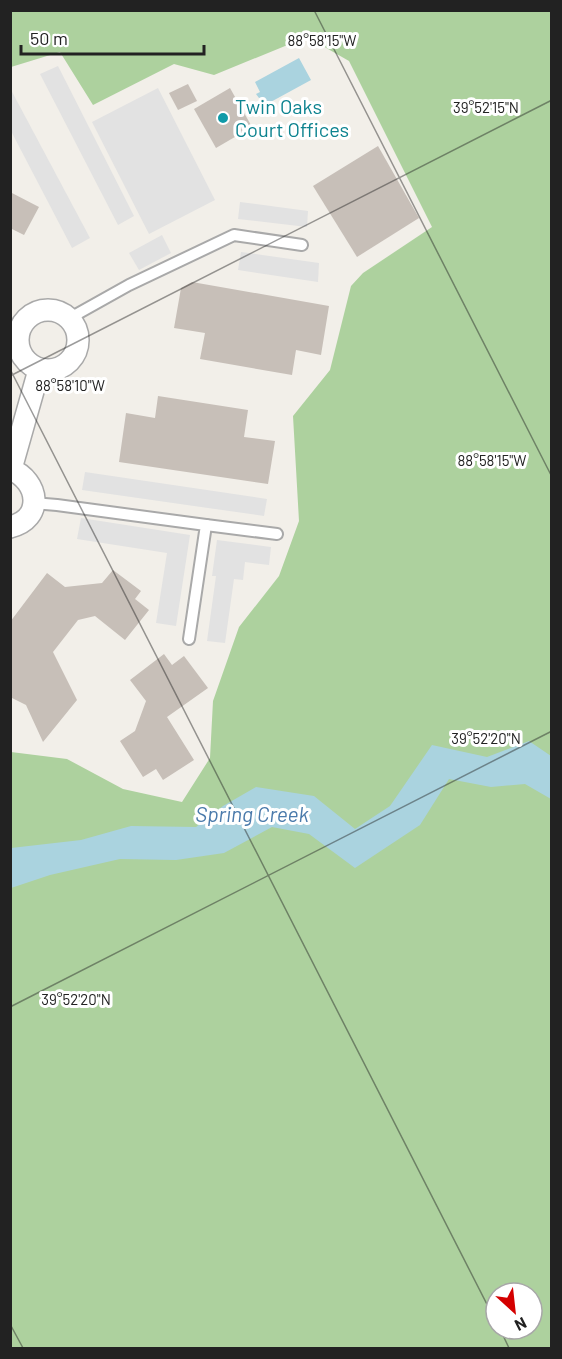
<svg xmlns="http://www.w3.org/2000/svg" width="562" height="1359" font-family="Barlow,sans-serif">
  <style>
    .forest { fill: #add19e; fill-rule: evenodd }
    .parking { fill: #e2e2e2 }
    .water { fill: #aad3df }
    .building { fill: #c7bfb8 }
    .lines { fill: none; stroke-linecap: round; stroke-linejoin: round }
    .service-casing { stroke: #a9a9a9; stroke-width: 14 }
    .minor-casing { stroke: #a9a9a9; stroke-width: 24 }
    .service { stroke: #fff; stroke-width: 10 }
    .minor { stroke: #fff; stroke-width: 21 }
    .ticks { fill: none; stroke: #222; stroke-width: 1.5; stroke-opacity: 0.45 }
    .culture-dot { fill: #0f9aa8; stroke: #fff; stroke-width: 2 }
    .labels { text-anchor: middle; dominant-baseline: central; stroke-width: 6; stroke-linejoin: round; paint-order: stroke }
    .culture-label { font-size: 20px; fill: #0d838f; stroke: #fff; text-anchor: start }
    .water-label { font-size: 21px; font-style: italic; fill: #4a7aab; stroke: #fff }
    .ticks-label { font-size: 15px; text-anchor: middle; fill: #222; stroke: #fff; stroke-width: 6; stroke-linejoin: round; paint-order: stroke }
  </style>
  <rect width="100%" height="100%" fill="#f2efe9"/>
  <!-- forest -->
  <path class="forest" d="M11,11h540v1337h-540v-596l56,7 56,30 59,13 28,-44 3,-57 26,-74 40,-51 20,-55 -6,-105 37,-46 21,-84 12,-13 69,-46 -83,-166 -42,-24 -93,38 -40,-11 -81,41 -33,-53 -49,15zM496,1293h36v36h-36z"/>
  <!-- parking -->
  <g class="parking">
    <polygon points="58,66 134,216 118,225 40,74"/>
    <polygon points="10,88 90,238 72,248 11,131"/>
    <polygon points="158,88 215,200 149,234 92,122"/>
    <polygon points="240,202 308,211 307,227 238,219"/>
    <polygon points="162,235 171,253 139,270 129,253"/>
    <polygon points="241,252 319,263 318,282 238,270"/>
    <polygon points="85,472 267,499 264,516 82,490"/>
    <polygon points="81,518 190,535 176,626 156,623 167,553 77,539"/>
    <polygon points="217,540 271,547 269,565 245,562 243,580 234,579 225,643 207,641 216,576 212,576"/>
  </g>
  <!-- water -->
  <g class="water">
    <polygon points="299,58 311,80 267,104 263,97 259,98 256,94 260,92 255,82"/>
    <polygon points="529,741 551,756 551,799 525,784 491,787 449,779 420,825 355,868 309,834 272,827 224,853 176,860 120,859 50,875 11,888 11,848 81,840 131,826 196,827 223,806 256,787 314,796 355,829 390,806 432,745 487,757"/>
  </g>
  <!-- building -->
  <g class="building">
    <polygon points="188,84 197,101 178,110 169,93"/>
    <polygon points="230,88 252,127 216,148 194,109"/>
    <polygon points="378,146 419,218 357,257 313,186"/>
    <polygon points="10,192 39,207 24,235 10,228"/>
    <polygon points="192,282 329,306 321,355 296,350 292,375 200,359 205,333 174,328 181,288"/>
    <polygon points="158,396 248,410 244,437 275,441 268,484 119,462 126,413 155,418"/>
    <polygon points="113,570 141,591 135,599 149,610 125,640 95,616 78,620 53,652 77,700 43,742 26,705 10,697 10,622 47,573 65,587 102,583"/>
    <polygon points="164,654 172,665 184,656 208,688 167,717 194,760 163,780 156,769 143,777 120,741 135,731 146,701 130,680"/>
  </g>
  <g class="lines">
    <defs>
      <g id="service">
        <polyline points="70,318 129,285 234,235 302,245"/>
        <polyline points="33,503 57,505 206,525 189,639"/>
        <polyline points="206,525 277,534"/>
      </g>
      <g id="minor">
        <circle cx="48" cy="340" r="30"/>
        <path d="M10,469c30,12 34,50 0,58"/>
        <polyline points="11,469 39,370"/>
      </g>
    </defs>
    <!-- service casing -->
    <use href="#service" class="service-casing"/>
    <!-- minor casing -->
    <use href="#minor" class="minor-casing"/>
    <!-- service -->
    <use href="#service" class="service"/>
    <!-- minor -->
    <use href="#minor" class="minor"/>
  </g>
  <!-- ticks -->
  <path class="ticks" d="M314,10l238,467M10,369l486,953M10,376l542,-276M10,1007l542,-276M10,1324l13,24M500,1329l9,19"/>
  <!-- markers -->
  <circle class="culture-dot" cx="223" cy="118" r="6"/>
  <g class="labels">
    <!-- culture labels -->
    <g class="culture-label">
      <text x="235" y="106">Twin Oaks<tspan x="235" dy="23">Court Offices</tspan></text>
    </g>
    <!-- water labels -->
    <g class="water-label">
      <text x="252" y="813">Spring Creek</text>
    </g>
  </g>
  <g class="ticks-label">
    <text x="322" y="46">88°58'15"W</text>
    <text x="486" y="113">39°52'15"N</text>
    <text x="70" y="391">88°58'10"W</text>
    <text x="492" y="466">88°58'15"W</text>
    <text x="486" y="744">39°52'20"N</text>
    <text x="76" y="1005">39°52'20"N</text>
  </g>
  <!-- border -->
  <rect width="562" height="1359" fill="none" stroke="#222222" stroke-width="24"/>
  <!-- north arrow -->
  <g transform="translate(514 1311) rotate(153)"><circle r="28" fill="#ffffff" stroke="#a7a7a7" stroke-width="1.5"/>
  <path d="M0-4.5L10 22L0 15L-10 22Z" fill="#d40000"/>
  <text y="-9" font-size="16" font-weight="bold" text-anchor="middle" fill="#222222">N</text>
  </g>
  <!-- scale -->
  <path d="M21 45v9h183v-9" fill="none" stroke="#222222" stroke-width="3"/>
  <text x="30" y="45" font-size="18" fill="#222222" stroke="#ffffff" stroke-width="4.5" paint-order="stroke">50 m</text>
</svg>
